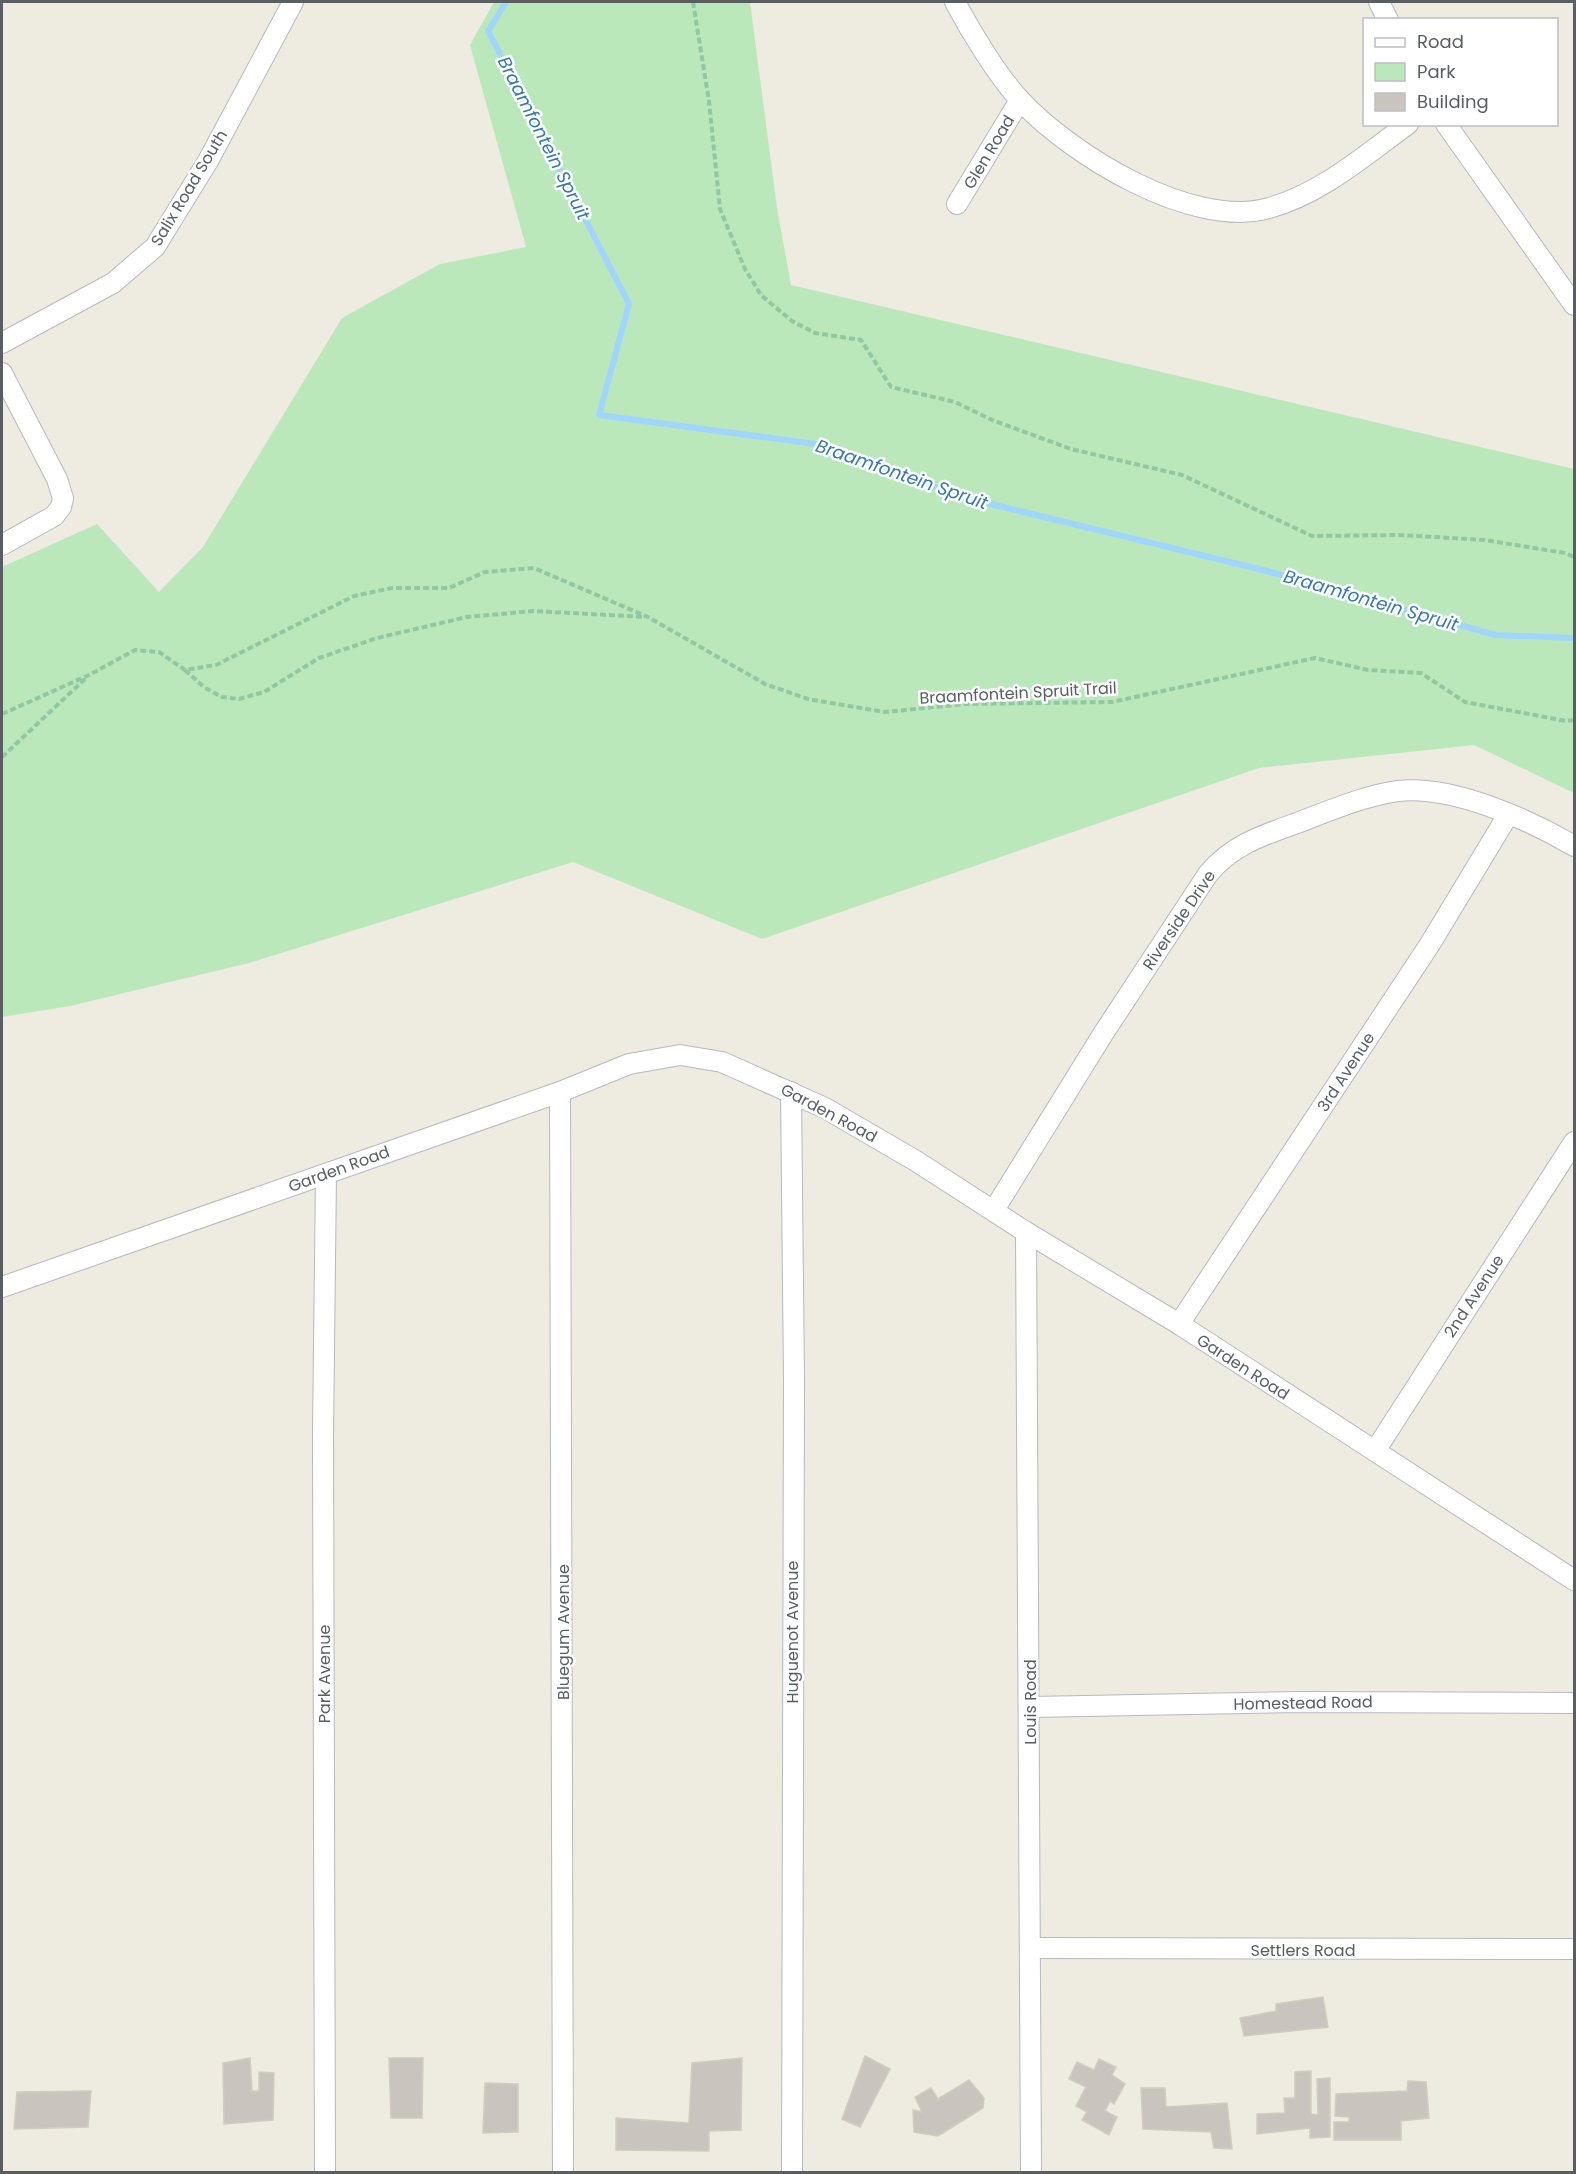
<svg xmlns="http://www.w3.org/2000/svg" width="1576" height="2174" font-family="Poppins,sans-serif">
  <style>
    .green { fill: #bae8bb }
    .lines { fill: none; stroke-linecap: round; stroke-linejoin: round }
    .stream { stroke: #9fd5ff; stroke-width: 6 }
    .building { fill: #c9c5be; stroke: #d3ccbe; stroke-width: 1.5 }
    .street-casing { stroke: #b6b9bf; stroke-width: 22 }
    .path { stroke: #92c7a1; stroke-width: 4; stroke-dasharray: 6 3; stroke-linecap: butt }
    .street { stroke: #fff; stroke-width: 20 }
    .labels { text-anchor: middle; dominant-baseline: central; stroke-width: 5; stroke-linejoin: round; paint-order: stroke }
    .street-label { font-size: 16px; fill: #595e63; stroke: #fff }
    .water-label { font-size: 18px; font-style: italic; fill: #3575b8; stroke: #fff }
  </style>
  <rect width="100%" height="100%" fill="#eeebe0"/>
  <!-- green -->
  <polygon class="green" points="494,2 750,2 777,208 791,285 1574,469 1574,793 1474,745 1259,768 762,939 573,862 249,963 70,1006 2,1017 2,567 97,524 159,592 203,547 342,318 440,264 526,247 470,45"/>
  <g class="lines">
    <!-- stream -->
    <polyline class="stream" points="506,2 488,31 629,304 599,415 823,445 962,497 1271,572 1495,635 1574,638"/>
  </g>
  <!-- building -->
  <g class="building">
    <polygon points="1323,1997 1328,2027 1244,2036 1240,2018 1276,2011 1276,2004"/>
    <polygon points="865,2056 890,2069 860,2127 842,2119"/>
    <polygon points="250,2058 252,2091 259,2091 259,2072 274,2073 273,2120 224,2124 223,2063"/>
    <polygon points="389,2058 423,2058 422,2118 391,2118"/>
    <polygon points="742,2058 741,2130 709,2131 709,2151 616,2150 616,2118 689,2123 692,2063"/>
    <polygon points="1099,2059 1116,2067 1112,2075 1125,2084 1114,2104 1110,2101 1105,2111 1117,2117 1109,2135 1082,2120 1087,2112 1076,2106 1086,2087 1069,2079 1077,2062 1094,2070"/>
    <polygon points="1311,2071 1311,2114 1318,2115 1317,2079 1330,2078 1330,2137 1310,2138 1310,2128 1257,2134 1257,2114 1285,2113 1284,2098 1295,2098 1295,2072"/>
    <polygon points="969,2080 984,2098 983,2108 938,2136 914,2132 913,2110 922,2112 915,2097 931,2088 938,2099"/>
    <polygon points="1408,2081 1426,2082 1429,2118 1401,2121 1401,2140 1334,2140 1334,2122 1349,2122 1349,2117 1335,2116 1336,2094 1407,2091"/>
    <polygon points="485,2083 518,2084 518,2132 483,2133"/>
    <polygon points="1141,2088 1165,2088 1166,2107 1227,2103 1232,2149 1214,2148 1211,2132 1143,2129"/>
    <polygon points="91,2091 88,2127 14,2129 17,2092"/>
  </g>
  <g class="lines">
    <defs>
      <g id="street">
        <path d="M955,2c16,30 42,73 65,98 50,54 172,130 249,108 52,-14 96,-53 139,-84"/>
        <polyline points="1379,2 1388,20"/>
        <polyline points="1446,124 1574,305"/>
        <polyline points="957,204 1020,100"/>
        <polyline points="2,343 113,283 155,247 208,161 293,2"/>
        <polyline points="2,373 57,479 63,498 61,507 54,516 2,545"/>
        <polyline points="560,1092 563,2172"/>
        <polyline points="791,1092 794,1379 792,2172"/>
        <path d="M994,1210l109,-176 105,-160c24,-29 55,-39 89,-51 32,-12 66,-27 101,-32 54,-6 130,28 176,55"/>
        <polyline points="1026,1232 1031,2172"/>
        <polyline points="2,1287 560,1092 629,1064 680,1055 722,1062 825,1108 916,1161 1026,1232 1179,1324 1574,1580"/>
        <polyline points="1179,1324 1430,944 1508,815"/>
        <polyline points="1375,1451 1574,1142"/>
        <polyline points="1031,1707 1301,1702 1574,1703"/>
        <polyline points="1032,1948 1574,1949"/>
        <polyline points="325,2172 323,1434 326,1175"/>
      </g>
    </defs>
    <!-- street casing -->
    <use href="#street" class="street-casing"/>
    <!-- path -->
    <g class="path">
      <polyline points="693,2 709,101 720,209 745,269 761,295 792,321 815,333 861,340 891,387 955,402 992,420 1071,449 1182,475 1312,536 1400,535 1485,540 1565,553 1574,557"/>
      <polyline points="185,670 205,688 222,697 239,699 264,692 319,658 377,638 467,617 534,611 645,617"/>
      <polyline points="2,714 89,675 135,650 159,652 185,670 216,665 354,596 392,588 449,588 485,572 534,568 648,617 765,684 808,699 885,712 965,704 1112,702 1315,658 1368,670 1421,673 1465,702 1566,721 1574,720"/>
      <polyline points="2,757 86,678"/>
    </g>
    <!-- street -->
    <use href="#street" class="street"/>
  </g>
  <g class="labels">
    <!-- street labels -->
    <g class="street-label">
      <text transform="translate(989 152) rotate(-59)">Glen Road</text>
      <text transform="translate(189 188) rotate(-59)">Salix Road South</text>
      <text transform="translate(1018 693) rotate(-3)">Braamfontein Spruit Trail</text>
      <text transform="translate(1179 920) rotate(-56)">Riverside Drive</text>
      <text transform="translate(1346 1072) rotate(-57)">3rd Avenue</text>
      <text transform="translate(829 1113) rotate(28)">Garden Road</text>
      <text transform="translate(339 1169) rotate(-20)">Garden Road</text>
      <text transform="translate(1474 1296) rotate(-57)">2nd Avenue</text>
      <text transform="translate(1243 1367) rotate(33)">Garden Road</text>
      <text transform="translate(563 1632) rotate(-90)">Bluegum Avenue</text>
      <text transform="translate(792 1632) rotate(-90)">Huguenot Avenue</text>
      <text transform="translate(324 1674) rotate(-90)">Park Avenue</text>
      <text transform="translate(1030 1702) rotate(-90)">Louis Road</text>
      <text transform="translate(1303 1703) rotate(-1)">Homestead Road</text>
      <text x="1303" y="1950">Settlers Road</text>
    </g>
    <!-- water labels -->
    <g class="water-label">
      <text transform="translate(544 138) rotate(63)">Braamfontein Spruit</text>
      <text transform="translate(902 474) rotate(19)">Braamfontein Spruit</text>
      <text transform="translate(1371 600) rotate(16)">Braamfontein Spruit</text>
    </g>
  </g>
  <!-- border -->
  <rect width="1576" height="2174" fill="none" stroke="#595e63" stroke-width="6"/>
  <!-- legend -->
  <rect x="1363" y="18" width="195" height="108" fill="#ffffff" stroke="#bdbfc1" stroke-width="1.5"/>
  <rect x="1375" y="38" width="30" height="9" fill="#ffffff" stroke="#bdbfc1" stroke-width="1.5"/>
  <text x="1417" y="48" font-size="18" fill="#595e63">Road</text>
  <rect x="1375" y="63" width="30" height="18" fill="#bae8bb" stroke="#bdbfc1" stroke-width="1.5"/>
  <text x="1417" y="78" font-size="18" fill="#595e63">Park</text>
  <rect x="1375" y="93" width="30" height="18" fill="#c9c5be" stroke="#bdbfc1" stroke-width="1.5"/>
  <text x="1417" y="108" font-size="18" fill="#595e63">Building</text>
</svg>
